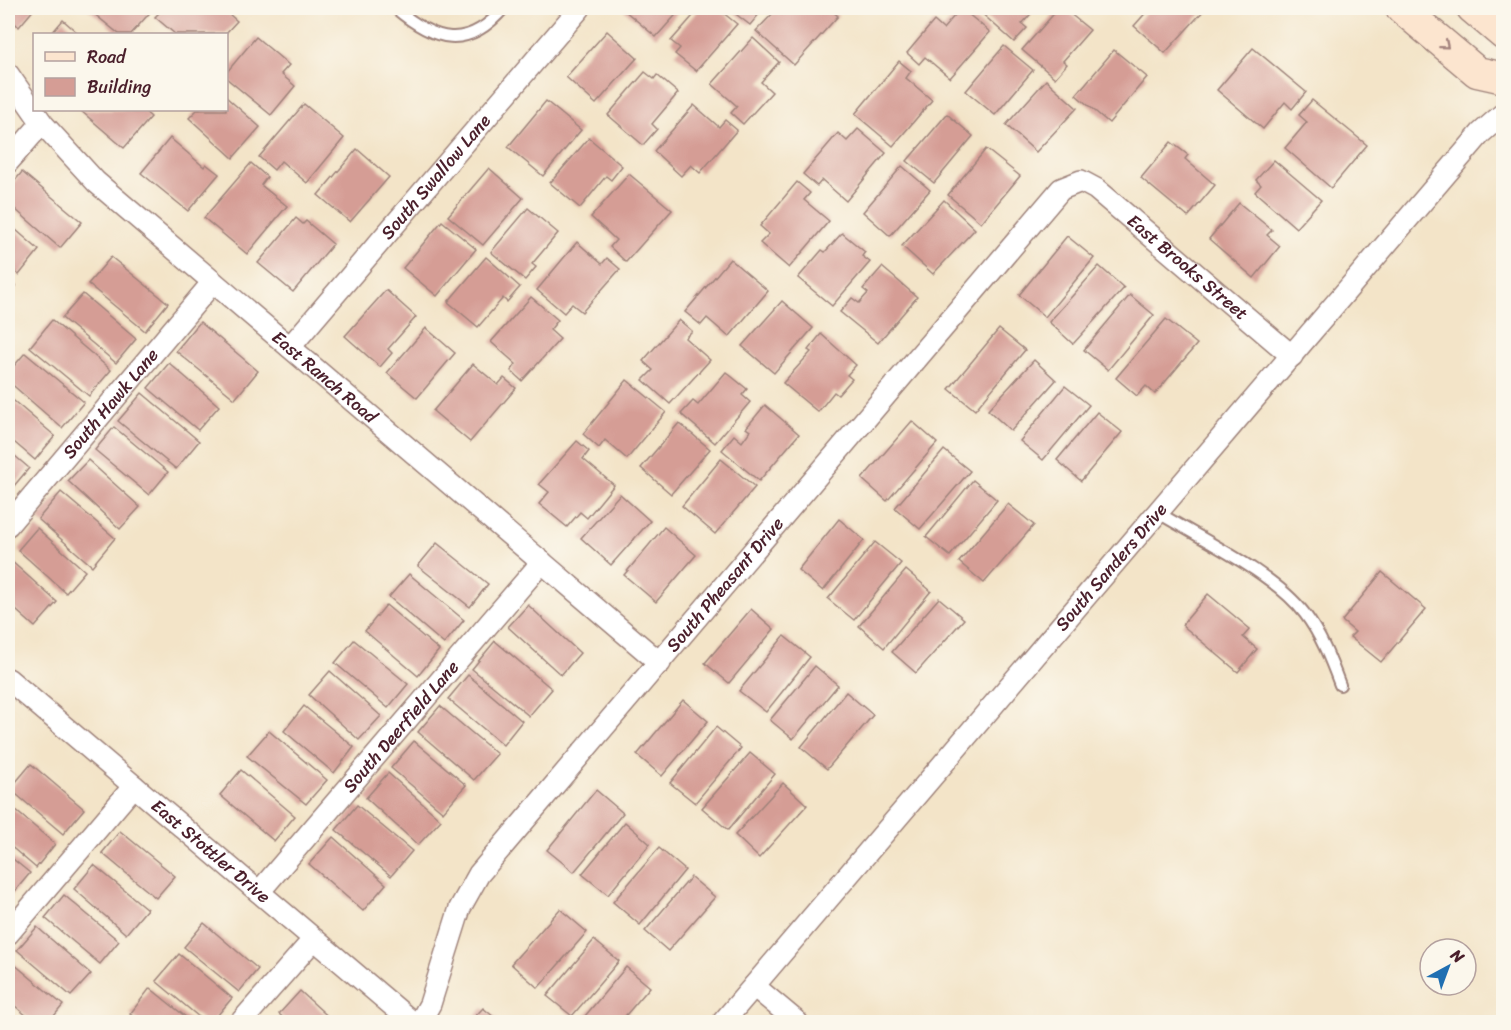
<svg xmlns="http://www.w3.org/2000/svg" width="1511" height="1030" font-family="Sriracha,sans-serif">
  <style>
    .building { fill: #d59d95 }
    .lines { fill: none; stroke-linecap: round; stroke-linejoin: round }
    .service-casing { stroke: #9e827a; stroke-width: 14 }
    .minor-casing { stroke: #9e827a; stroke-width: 24 }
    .secondary-casing { stroke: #9e827a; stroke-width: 33 }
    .service { stroke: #fff; stroke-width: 10 }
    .minor { stroke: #fff; stroke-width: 21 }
    .secondary { stroke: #fce5cf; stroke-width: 30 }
    .oneway { stroke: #a3827d }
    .labels { text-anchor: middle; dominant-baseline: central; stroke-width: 4.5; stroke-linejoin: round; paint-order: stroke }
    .street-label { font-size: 18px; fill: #4a1f2b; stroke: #fbf7ec }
  </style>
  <rect width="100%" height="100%" fill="#fbf7ec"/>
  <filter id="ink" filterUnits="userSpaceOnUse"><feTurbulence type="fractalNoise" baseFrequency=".0167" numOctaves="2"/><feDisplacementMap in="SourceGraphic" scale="12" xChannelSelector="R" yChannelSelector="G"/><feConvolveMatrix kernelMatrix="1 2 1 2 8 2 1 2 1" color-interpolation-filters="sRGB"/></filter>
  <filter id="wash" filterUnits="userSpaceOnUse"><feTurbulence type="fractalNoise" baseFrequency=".008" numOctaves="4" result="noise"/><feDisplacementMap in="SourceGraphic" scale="24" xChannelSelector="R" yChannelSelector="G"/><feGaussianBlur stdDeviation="1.35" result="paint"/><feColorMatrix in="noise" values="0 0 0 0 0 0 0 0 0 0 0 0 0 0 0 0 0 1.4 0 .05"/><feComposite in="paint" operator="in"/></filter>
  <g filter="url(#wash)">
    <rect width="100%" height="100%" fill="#f3e4c8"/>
    <g id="blocks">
      <!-- building -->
      <g class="building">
        <polygon points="8,8 35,8 19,27 8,17"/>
        <polygon points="87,8 154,8 131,34 119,34"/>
        <polygon points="164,8 222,8 237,21 225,34 175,34 155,17"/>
        <polygon points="626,8 682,8 656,37 624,10"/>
        <polygon points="700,8 717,8 737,24 696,71 675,54 680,48 671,41"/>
        <polygon points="728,8 764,8 750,25"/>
        <polygon points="778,8 829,8 838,16 794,65 756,31"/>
        <polygon points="961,8 990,32 950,78 925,57 919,64 907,53 934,21 943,29"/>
        <polygon points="981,8 1036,8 1022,24 1027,28 1014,42 978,10"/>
        <polygon points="1059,8 1063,8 1090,30 1063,61 1067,64 1055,78 1022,50"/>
        <polygon points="1150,8 1206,8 1165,53 1134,26"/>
        <polygon points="63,20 79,34 51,34"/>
        <polygon points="607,31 637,58 596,104 566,77"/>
        <polygon points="256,37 289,65 281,74 295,86 271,115 226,78 226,73"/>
        <polygon points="753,38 779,62 761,82 772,92 743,124 731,113 737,106 712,84"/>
        <polygon points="1004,46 1033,70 995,115 966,91"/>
        <polygon points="1253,48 1306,92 1292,109 1285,102 1263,129 1217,90"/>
        <polygon points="1114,50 1147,77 1109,123 1076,95"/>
        <polygon points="899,61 911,71 906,78 932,100 893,146 855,114"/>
        <polygon points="645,72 654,79 657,75 678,93 652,124 657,129 643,145 608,115"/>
        <polygon points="1046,80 1077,108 1036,152 1006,125"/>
        <polygon points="226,97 260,127 233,158 189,118 197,110 226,110"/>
        <polygon points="1312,100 1367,145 1331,188 1285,148 1307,122 1299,115"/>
        <polygon points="546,101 581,130 543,176 508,147"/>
        <polygon points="304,104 344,138 307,183 281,161 274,170 259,157"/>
        <polygon points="694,105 719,127 725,120 737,130 700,173 691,165 681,176 654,151"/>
        <polygon points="80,110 143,110 151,117 124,148"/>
        <polygon points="947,114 973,136 934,183 907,161"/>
        <polygon points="858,129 886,153 846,201 822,180 817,186 803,174 838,133 847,141"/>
        <polygon points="170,138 204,167 206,164 219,174 188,211 141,173"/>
        <polygon points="589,138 622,166 611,180 606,176 580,208 550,183"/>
        <polygon points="1171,142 1188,155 1185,159 1215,185 1188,217 1141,178"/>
        <polygon points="357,149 389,177 350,222 318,195"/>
        <polygon points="986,149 1020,176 981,223 948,195"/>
        <polygon points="1274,160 1321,200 1296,228 1255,192 1261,185 1256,180"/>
        <polygon points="251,163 267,177 261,185 287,206 247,254 204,218"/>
        <polygon points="902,166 930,190 890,236 863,212"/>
        <polygon points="489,168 523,198 483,245 448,216"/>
        <polygon points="22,172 82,222 60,248 8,203 8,189"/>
        <polygon points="629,174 672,210 626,262 610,247 616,240 591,217"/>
        <polygon points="797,182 810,193 804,200 829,221 789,268 760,243 769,234 760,226"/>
        <polygon points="944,200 975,229 933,274 902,246"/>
        <polygon points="1239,203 1272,230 1267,235 1280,246 1254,278 1209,239"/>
        <polygon points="528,208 558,233 532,264 536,267 525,280 491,252"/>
        <polygon points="296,218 303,224 306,221 333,244 293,292 258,263"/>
        <polygon points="442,221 476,249 437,296 403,268"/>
        <polygon points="8,223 39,250 19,275 8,266"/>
        <polygon points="842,233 865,252 862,256 870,262 832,306 798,278 822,250 825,252"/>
        <polygon points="1067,236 1094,258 1045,317 1019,295"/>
        <polygon points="577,242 602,264 607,258 620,269 582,312 572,304 564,313 537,290"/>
        <polygon points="111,257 168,303 145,331 88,284"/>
        <polygon points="486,257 520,287 507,302 503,298 478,327 448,302"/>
        <polygon points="730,259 768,291 729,337 707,318 701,325 685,312"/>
        <polygon points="1099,266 1124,288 1073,344 1049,322"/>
        <polygon points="882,267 917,297 878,343 840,312 852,298 859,303 868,293 863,289"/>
        <polygon points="8,279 16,286 8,296"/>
        <polygon points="386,290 416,317 388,349 392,353 380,367 345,336"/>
        <polygon points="83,294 136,339 116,363 62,318"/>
        <polygon points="1130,295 1154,315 1108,370 1084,350"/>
        <polygon points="531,297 558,320 550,330 560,339 522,381 511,371 516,364 491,342"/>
        <polygon points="782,301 813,328 774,373 742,346"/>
        <polygon points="1166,319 1197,344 1155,394 1146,386 1137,396 1116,378"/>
        <polygon points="52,320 111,370 89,396 30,347"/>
        <polygon points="679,320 692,331 685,338 710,360 670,404 643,380 653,370 643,361"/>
        <polygon points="200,322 258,371 235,399 176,351"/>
        <polygon points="426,328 455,353 417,398 387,373"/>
        <polygon points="999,329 1025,350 975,410 949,389"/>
        <polygon points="821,334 856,365 847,375 852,379 838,395 834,392 818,412 783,383 811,352 808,350"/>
        <polygon points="25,353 84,402 62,428 8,381 8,373"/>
        <polygon points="1034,360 1056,380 1011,431 988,410"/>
        <polygon points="169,363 219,406 198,430 148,388"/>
        <polygon points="473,364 498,385 504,378 516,388 470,442 433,411"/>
        <polygon points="726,372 747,389 742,395 750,402 715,443 681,414 693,401 698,405"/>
        <polygon points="627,380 666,412 627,459 605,440 599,448 583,434"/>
        <polygon points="1065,386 1089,405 1043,460 1020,441"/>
        <polygon points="142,393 199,441 176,469 118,421"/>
        <polygon points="8,396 55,436 35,460 8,437"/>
        <polygon points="765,405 799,434 759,481 722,450 734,435 742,442 750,431 746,428"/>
        <polygon points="1097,412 1122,432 1081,481 1057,460"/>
        <polygon points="912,421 937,443 887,501 862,479"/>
        <polygon points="679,423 710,449 671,494 641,468"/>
        <polygon points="114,427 168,472 149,495 95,450"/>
        <polygon points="577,441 589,451 583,459 614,485 587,518 580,512 567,527 539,504 549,492 539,484"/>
        <polygon points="8,450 29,468 8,493"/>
        <polygon points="944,450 970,471 920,529 895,508"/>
        <polygon points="721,459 755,487 715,534 682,506"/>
        <polygon points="88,460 140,507 120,529 68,481"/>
        <polygon points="973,480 997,500 950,556 926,537"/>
        <polygon points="61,492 115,538 92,566 38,519"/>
        <polygon points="620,494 650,521 611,565 581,538"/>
        <polygon points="1008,504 1034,525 984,583 959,562"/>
        <polygon points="839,519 864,540 823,591 798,570"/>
        <polygon points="664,527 696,555 656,602 624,575"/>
        <polygon points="37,528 85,571 66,593 18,550"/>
        <polygon points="875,542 901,563 854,620 828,599"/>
        <polygon points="437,543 488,584 470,607 418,566"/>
        <polygon points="10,560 57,602 35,627 8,603 8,562"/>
        <polygon points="906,570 931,591 884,648 859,626"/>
        <polygon points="1382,572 1426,609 1381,662 1350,637 1355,632 1342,621"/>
        <polygon points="409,574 464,620 444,644 389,597"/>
        <polygon points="1208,594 1250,629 1243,637 1257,649 1238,672 1182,625"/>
        <polygon points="939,598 964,619 916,673 892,652"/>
        <polygon points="386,605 439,650 418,676 365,631"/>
        <polygon points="528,605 580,653 561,675 508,627"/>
        <polygon points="751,609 774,629 729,683 705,663"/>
        <polygon points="784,636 810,657 766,712 739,691"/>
        <polygon points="354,640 408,684 388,708 335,663"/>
        <polygon points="495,641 552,689 529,716 472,669"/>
        <polygon points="815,666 838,685 793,739 770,720"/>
        <polygon points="330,671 381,716 359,740 309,695"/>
        <polygon points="468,675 522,721 503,745 448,699"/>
        <polygon points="846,692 873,715 827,769 801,747"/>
        <polygon points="683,700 708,721 662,776 637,755"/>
        <polygon points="304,706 354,747 334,773 284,731"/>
        <polygon points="440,706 497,754 474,780 418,732"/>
        <polygon points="716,727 741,748 695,803 670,783"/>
        <polygon points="269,731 327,780 306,804 247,756"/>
        <polygon points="414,741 466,785 443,812 391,768"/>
        <polygon points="750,753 775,774 728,830 702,808"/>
        <polygon points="31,764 84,809 63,834 10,789"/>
        <polygon points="241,770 295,816 274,841 220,795"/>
        <polygon points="388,773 441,820 418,845 366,798"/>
        <polygon points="783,783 807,805 759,858 735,835"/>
        <polygon points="596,790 623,813 574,872 547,850"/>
        <polygon points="8,804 55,844 36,868 8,844"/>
        <polygon points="357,805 412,851 391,876 336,830"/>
        <polygon points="625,822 650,844 608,895 582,874"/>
        <polygon points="120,831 175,876 156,898 102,853"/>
        <polygon points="333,837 386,884 363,911 309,864"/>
        <polygon points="659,848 685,870 640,925 613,902"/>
        <polygon points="8,855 30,873 10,897 8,896"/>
        <polygon points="94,865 147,909 126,934 74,889"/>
        <polygon points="691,877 715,897 668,951 645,931"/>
        <polygon points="64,895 119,941 100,964 45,918"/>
        <polygon points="560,909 587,932 538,988 511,964"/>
        <polygon points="204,923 258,969 239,992 184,947"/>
        <polygon points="37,927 91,974 71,996 17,950"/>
        <polygon points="594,940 619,961 572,1016 547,996"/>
        <polygon points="179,954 232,998 212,1022 205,1022 156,981"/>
        <polygon points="8,959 63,1005 49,1022 34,1022 8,1000"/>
        <polygon points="626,967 650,987 620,1022 580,1022"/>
        <polygon points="150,988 192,1022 140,1022 130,1014"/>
        <polygon points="300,991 334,1022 288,1022 279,1014"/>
        <polygon points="483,1008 500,1022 470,1022"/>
      </g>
    </g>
  </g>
  <g filter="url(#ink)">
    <use href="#blocks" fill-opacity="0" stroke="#9e827a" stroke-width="1.5"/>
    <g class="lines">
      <defs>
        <g id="service">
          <path d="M395,8c40,34 72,43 109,0"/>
          <path d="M1157,512c44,27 117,61 148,102 16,21 26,47 35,71"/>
        </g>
        <g id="minor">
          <path id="s1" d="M8,74l34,49 54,59 564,481"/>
          <polyline points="8,162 42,123"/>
          <path id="s2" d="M290,347l290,-339"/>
          <path id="s3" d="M8,525l205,-243"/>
          <path id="s4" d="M8,679l404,343"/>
          <path id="s5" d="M259,892l283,-330"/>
          <polyline points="8,934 134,786"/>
          <polyline points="754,986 797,1022"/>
          <polyline points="241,1022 314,939"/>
          <path id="s6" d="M420,1022l10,-18 30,-96 19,-34 582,-685 20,-8 15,8 196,167"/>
          <path id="s7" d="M723,1022l758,-889 23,-20"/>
        </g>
        <g id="secondary">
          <polyline points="1401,8 1477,72 1504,78"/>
          <polyline points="1472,8 1504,35"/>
        </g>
      </defs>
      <!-- service casing -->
      <use href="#service" class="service-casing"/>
      <!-- minor casing -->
      <use href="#minor" class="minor-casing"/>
      <!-- secondary casing -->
      <use href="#secondary" class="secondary-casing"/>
      <!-- service -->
      <use href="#service" class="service"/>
      <!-- minor -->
      <use href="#minor" class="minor"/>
      <!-- secondary -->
      <use href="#secondary" class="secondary"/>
    </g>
    <!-- one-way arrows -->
    <defs><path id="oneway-chevron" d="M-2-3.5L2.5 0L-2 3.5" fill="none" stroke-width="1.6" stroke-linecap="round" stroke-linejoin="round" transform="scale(1.5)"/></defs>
    <use class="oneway" href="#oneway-chevron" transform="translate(1445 45) rotate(40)"/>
  </g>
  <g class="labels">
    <!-- street labels -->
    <g class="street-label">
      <text stroke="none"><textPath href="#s2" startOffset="224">South Swallow Lane</textPath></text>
      <text stroke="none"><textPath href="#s6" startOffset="1218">East Brooks Street</textPath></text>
      <text stroke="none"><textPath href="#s1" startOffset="440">East Ranch Road</textPath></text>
      <text stroke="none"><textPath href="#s3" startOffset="159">South Hawk Lane</textPath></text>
      <text stroke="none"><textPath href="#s7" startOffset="598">South Sanders Drive</textPath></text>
      <text stroke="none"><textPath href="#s6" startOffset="540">South Pheasant Drive</textPath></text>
      <text stroke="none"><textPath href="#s5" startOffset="218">South Deerfield Lane</textPath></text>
      <text stroke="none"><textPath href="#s4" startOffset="266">East Stottler Drive</textPath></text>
    </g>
  </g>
  <!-- margin -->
  <rect width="1511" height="1030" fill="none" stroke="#fbf7ec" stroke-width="30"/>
  <!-- legend -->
  <rect x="33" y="33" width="195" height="78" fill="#fbf7ec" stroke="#b4a19f" stroke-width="1.5"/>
  <rect x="45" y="52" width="30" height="9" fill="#fce5cf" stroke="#b4a19f" stroke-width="1.5"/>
  <text x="87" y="63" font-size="18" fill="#4a1f2b">Road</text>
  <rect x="45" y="78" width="30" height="18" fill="#d59d95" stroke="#b4a19f" stroke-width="1.5"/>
  <text x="87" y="93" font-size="18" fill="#4a1f2b">Building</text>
  <!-- north arrow -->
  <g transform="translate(1448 967) rotate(41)"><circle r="28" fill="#fbf7ec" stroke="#b4a19f" stroke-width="1.5"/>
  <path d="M0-4.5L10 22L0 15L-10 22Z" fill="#1f6fb2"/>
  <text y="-9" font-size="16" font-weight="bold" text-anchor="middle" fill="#4a1f2b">N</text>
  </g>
</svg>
